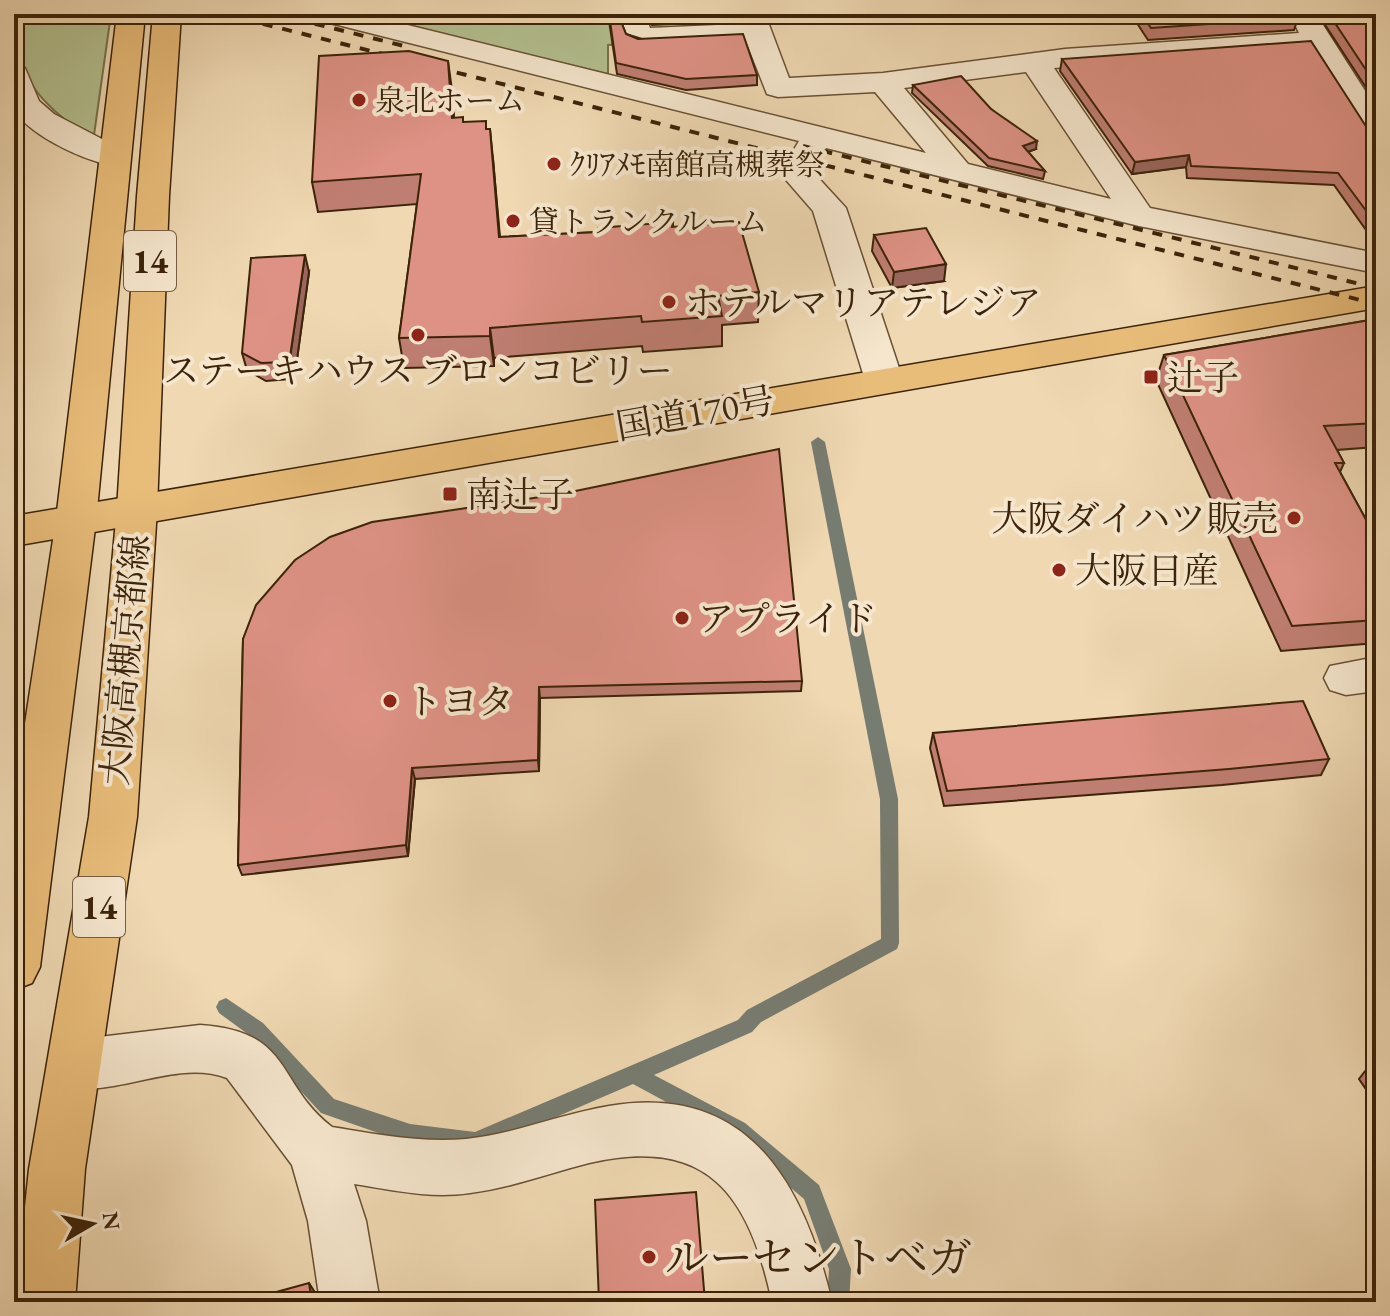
<svg xmlns="http://www.w3.org/2000/svg" width="1390" height="1316" font-family="'EB Garamond','Noto Serif JP',serif">
  <style>
    .green { fill: #b4c090; stroke: #78724c; stroke-width: 2 }
    .lines { fill: none; stroke-linecap: round; stroke-linejoin: round }
    .stream { fill: #777c71; fill-rule: evenodd }
    .minor-casing { stroke: #695033; stroke-width: 3 }
    .primary-casing { stroke: #3c2309; stroke-width: 3 }
    .trunk-casing { stroke: #3c2309; stroke-width: 3 }
    .minor { fill: #f5e6cd; fill-rule: evenodd }
    .primary { fill: #e8bc79; fill-rule: evenodd }
    .trunk { fill: #e8bc79; fill-rule: evenodd }
    .rail { stroke: #3c2309; stroke-width: 4; stroke-dasharray: 10 10; stroke-linecap: butt }
    .wall { fill: #bf7e72; stroke: #3c2309; stroke-width: 2 }
    .shaded-wall { fill: #9b665d; stroke: #3c2309; stroke-width: 2 }
    .building { fill: #de9285; stroke: #3c2309; stroke-width: 2 }
    .poi-dot { fill: #8f2418; stroke: #f5e6cd; stroke-width: 3 }
    .labels { text-anchor: middle; dominant-baseline: central; stroke-width: 8; stroke-linejoin: round; paint-order: stroke }
    .far-poi-label { font-size: 30px; fill: #3c2309; stroke: #f5e6cd; text-anchor: start }
    .shield { fill: #f5e6cd; stroke: #745e44; stroke-width: 2 }
    .shield-label { font-size: 34px; font-weight: bold; fill: #3c2309 }
    .poi-label { font-size: 36px; fill: #3c2309; stroke: #f5e6cd; text-anchor: start }
    .street-label { font-size: 36px; fill: #3c2309; stroke: #f5e6cd }
    .near-poi-label { font-size: 44px; fill: #3c2309; stroke: #f5e6cd; text-anchor: start }
  </style>
  <rect width="100%" height="100%" fill="#efd8b2"/>
  <filter id="stains"><feTurbulence type="fractalNoise" baseFrequency=".0025" numOctaves="4"/><feColorMatrix values="0 0 0 0 .2 0 0 0 0 .09 0 0 0 0 .02 0 0 0 .5 -.17"/></filter>
  <radialGradient id="worn" r=".72"><stop offset=".6" stop-color="#630" stop-opacity="0"/><stop offset="1" stop-color="#630" stop-opacity=".3"/></radialGradient>
  <!-- green -->
  <g class="green">
    <path d="M14,14h97l-17,121 -8,1c-47,-35 -72,-59 -72,-122z"/>
    <polygon points="476,14 615,14 624,44 608,45 608,74 383,20"/>
  </g>
  <g class="lines">
    <!-- stream -->
    <polygon class="stream" points="818,437 825,442 898,799 899,943 897,949 761,1022 752,1032 654,1075 745,1123 819,1185 851,1269 849,1302 827,1302 829,1269 804,1199 731,1137 633,1084 475,1152 410,1144 321,1113 249,1035 219,1013 216,1007 219,1001 226,998 263,1023 334,1099 410,1124 475,1132 738,1020 747,1010 881,939 880,799 811,442"/>
    <defs>
      <g id="minor">
        <path d="M314,14h49l563,139 -51,-61 -97,5 -11,-3 -21,-53 -107,5 -10,-3 -12,-29h28l5,14 90,-4 -3,-10h28l24,64 94,-5 182,-24 234,-16 -9,-19h26l60,94v34l-11,-2 -56,-90 -255,18 96,140 226,45v20l-237,-47 -313,-78 -13,24 33,36 57,172 -6,9 -13,3 -13,-3 -6,-9 -52,-169 -33,-38 19,-32 -481,-121zM1026,72l85,127 -143,-35 -64,-76z"/>
        <path d="M14,65l11,3 14,33 15,13 71,37 5,7 -5,7c-24,6 -100,-31 -110,-55 -5,-11 -1,-33 -1,-45z"/>
        <polygon points="1376,657 1376,691 1346,695 1330,690 1324,678 1330,666"/>
        <path d="M200,1025c94,6 75,58 132,102 44,7 89,16 134,12 49,-5 94,-25 143,-33 140,-24 195,79 223,196h-60c-23,-107 -64,-167 -183,-139 -40,10 -78,25 -119,30 -40,6 -77,-3 -116,-9l12,37 14,81h-60l-12,-81 -16,-56 -65,-87c-55,-21 -118,26 -172,5l-8,-18 8,-18 19,-7z"/>
      </g>
      <g id="primary">
        <polygon points="117,14 145,14 96,520 40,967 32,983 14,990 14,796 56,520"/>
        <polygon points="153,14 181,14 169,196 157,509 137,817 85,1169 75,1302 15,1302 29,1169 89,817 117,509 137,196"/>
      </g>
      <polygon id="trunk" points="1376,286 1376,308 14,546 14,516"/>
    </defs>
    <!-- minor casing -->
    <use href="#minor" class="minor-casing"/>
    <!-- primary casing -->
    <use href="#primary" class="primary-casing"/>
    <!-- trunk casing -->
    <use href="#trunk" class="trunk-casing"/>
    <!-- minor -->
    <use href="#minor" class="minor"/>
    <!-- primary -->
    <use href="#primary" class="primary"/>
    <!-- trunk -->
    <use href="#trunk" class="trunk"/>
    <!-- rail -->
    <g class="rail">
      <polyline points="224,14 1376,304"/>
      <polyline points="276,14 408,47"/>
      <polyline points="803,146 1376,288"/>
    </g>
  </g>
  <!-- wall -->
  <g class="wall">
    <polygon points="608,14 618,14 626,34 757,75 757,85 686,90 617,74"/>
    <polygon points="647,14 734,14 734,21 652,25"/>
    <polygon points="1131,14 1297,14 1298,18 1294,30 1148,40"/>
    <polygon points="1318,14 1376,14 1376,103"/>
    <polygon points="1062,59 1369,131 1376,130 1376,244 1334,185 1187,178 1186,167 1132,174 1060,71"/>
    <polygon points="913,85 991,109 1036,149 1028,152 1045,171 1043,179 988,166 912,93"/>
    <polygon points="452,90 454,118 463,122 487,129 493,159 500,237 598,232 673,222 673,226 759,292 758,322 722,325 722,346 643,352 642,346 494,358 494,366 404,368 399,338 417,204 318,212 312,182"/>
    <polygon points="874,235 944,281 892,288 872,251"/>
    <polygon points="309,272 295,374 291,374 290,379 266,381 247,370 242,353"/>
    <polygon points="1376,319 1376,447 1337,450 1344,463 1340,472 1376,538 1376,643 1281,651 1156,380 1164,355"/>
    <polygon points="243,639 802,681 801,691 540,698 539,771 415,779 408,856 242,875 238,865"/>
    <polygon points="933,733 1329,759 1321,775 1222,785 944,806 930,748"/>
    <polygon points="1376,1063 1376,1104 1359,1079 1369,1066"/>
  </g>
  <!-- shaded-wall -->
  <g class="shaded-wall">
    <polygon points="448,61 452,90 456,147 452,118"/>
    <polygon points="490,129 493,159 502,267 499,237"/>
    <polygon points="1037,141 1036,149 1021,154 1023,146"/>
    <polygon points="1189,155 1186,167 1132,174 1135,162"/>
    <polygon points="305,255 309,272 295,374 290,357"/>
    <polygon points="946,264 944,281 892,288 894,272"/>
    <polygon points="490,328 494,358 494,366 490,336"/>
    <polygon points="286,357 291,374 290,379 285,362"/>
    <polygon points="539,687 540,698 539,771 538,760"/>
    <polygon points="412,768 415,779 408,856 406,845"/>
    <polygon points="309,1283 316,1294 317,1302 312,1302"/>
  </g>
  <!-- building -->
  <g class="building">
    <polygon points="609,14 618,14 626,34 638,39 743,34 757,75 686,79 616,63"/>
    <polygon points="1141,14 1297,14 1298,18 1151,28"/>
    <polygon points="1329,14 1376,14 1376,85"/>
    <polygon points="1311,41 1369,131 1376,130 1376,224 1338,173 1191,166 1189,155 1135,162 1062,59"/>
    <polygon points="409,51 448,61 452,118 463,117 463,122 486,121 486,129 490,129 499,237 598,232 598,228 673,222 672,227 739,222 759,292 718,296 722,316 642,322 641,316 490,328 490,336 399,338 421,174 312,182 319,56"/>
    <polygon points="961,76 991,109 1037,141 1023,146 1045,171 989,158 913,85"/>
    <polygon points="926,228 946,264 894,272 874,235"/>
    <polygon points="305,255 290,357 286,357 285,362 261,363 242,353 251,258"/>
    <polygon points="1376,319 1376,423 1324,426 1344,463 1335,463 1376,538 1376,620 1292,626 1164,355"/>
    <polygon points="779,449 802,681 539,687 538,760 412,768 406,845 238,865 243,639 256,605 295,560 330,537 372,522 561,494"/>
    <polygon points="1303,701 1329,759 1229,769 947,791 933,733"/>
    <polygon points="1376,1063 1376,1077 1369,1066"/>
    <polygon points="696,1192 705,1302 599,1302 595,1200"/>
    <polygon points="309,1283 312,1302 240,1302"/>
  </g>
  <!-- markers -->
  <g class="poi-dot">
    <circle cx="359" cy="100" r="8"/>
    <circle cx="554" cy="164" r="8"/>
    <circle cx="513" cy="221" r="8"/>
    <circle cx="669" cy="302" r="8"/>
    <circle cx="418" cy="335" r="8"/>
    <rect x="1143" y="369" width="16" height="16" rx="4"/>
    <rect x="442" y="486" width="16" height="16" rx="4"/>
    <circle cx="1294" cy="518" r="8"/>
    <circle cx="1059" cy="570" r="8"/>
    <circle cx="682" cy="618" r="8"/>
    <circle cx="390" cy="701" r="8"/>
    <circle cx="649" cy="1257" r="8"/>
  </g>
  <g class="labels">
    <!-- far-poi labels -->
    <g class="far-poi-label">
      <text x="375" y="100">泉北ホーム</text>
      <text x="570" y="164">ｸﾘｱﾒﾓ南館高槻葬祭</text>
      <text x="529" y="221">貸トランクルーム</text>
    </g>
    <!-- shield labels -->
    <g class="shield">
      <rect x="124" y="231" width="52" height="60" rx="6"/>
      <rect x="73" y="877" width="52" height="60" rx="6"/>
    </g>
    <g class="shield-label">
      <text x="150" y="261">14</text>
      <text x="99" y="907">14</text>
    </g>
    <!-- poi labels -->
    <g class="poi-label">
      <text x="685" y="302">ホテルマリアテレジア</text>
      <text x="418" y="370" text-anchor="middle">ステーキハウス ブロンコビリー</text>
      <text x="1167" y="377">辻子</text>
      <text x="466" y="494">南辻子</text>
      <text x="1278" y="518" text-anchor="end">大阪ダイハツ販売</text>
      <text x="1075" y="570">大阪日産</text>
      <text x="698" y="618">アプライド</text>
      <text x="406" y="701">トヨタ</text>
    </g>
    <!-- street labels -->
    <g class="street-label">
      <text transform="translate(695 413) rotate(-10)">国道170号</text>
      <text transform="translate(125 660) rotate(-85)">大阪高槻京都線</text>
    </g>
    <!-- near-poi labels -->
    <g class="near-poi-label">
      <text x="665" y="1257">ルーセントベガ</text>
    </g>
  </g>
  <!-- margin -->
  <rect width="1390" height="1316" fill="none" stroke="#efd8b2" stroke-width="48"/>
  <rect x="16" y="16" width="1358" height="1284" fill="none" stroke="#3c2309" stroke-width="4"/>
  <rect x="24" y="24" width="1342" height="1268" fill="none" stroke="#3c2309" stroke-width="2"/>
  <!-- north arrow -->
  <g transform="translate(92 1224) rotate(81)" stroke="#f5e6cd" stroke-width="6" paint-order="stroke">
  <path d="M0-6L14 30L0 20L-14 30Z" fill="#3c2309"/>
  <text y="-12" font-size="22" font-weight="bold" text-anchor="middle" fill="#3c2309">N</text>
  </g>
  <rect width="100%" height="100%" filter="url(#stains)"/>
  <rect width="100%" height="100%" fill="url(#worn)"/>
</svg>
